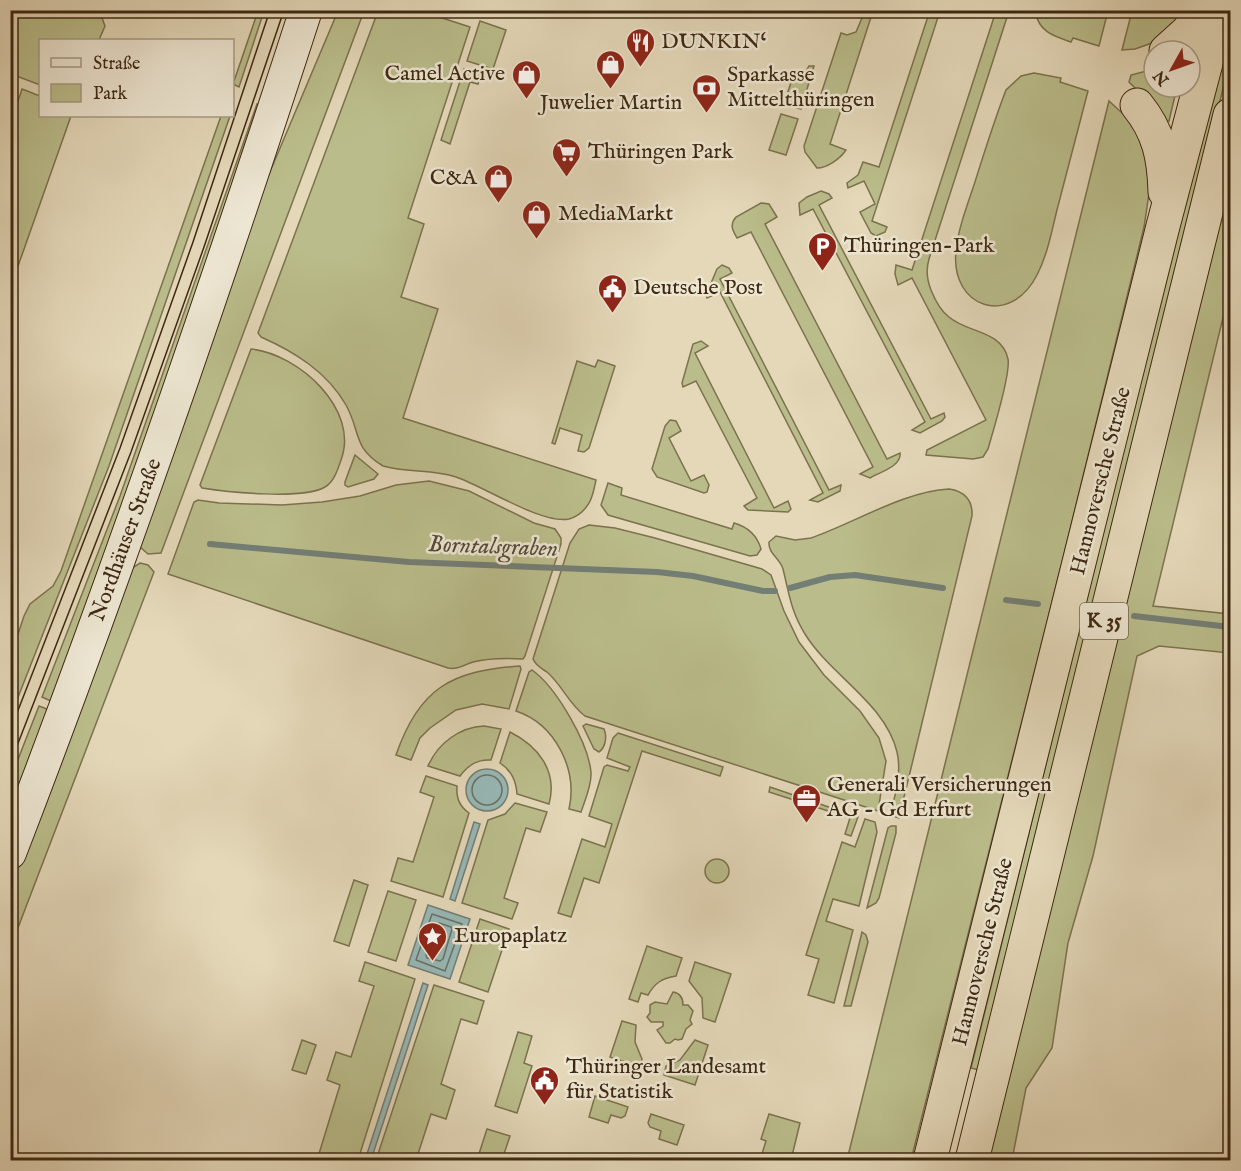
<svg xmlns="http://www.w3.org/2000/svg" width="1241" height="1171" font-family="'IM FELL English',serif">
  <style>
    .green { fill: #babd8b; stroke: #7c724e; stroke-width: 1.5 }
    .water { fill: #97b8b7; stroke: #737e75; stroke-width: 1.5 }
    .lines { fill: none; stroke-linecap: round; stroke-linejoin: round }
    .shore { stroke: #6a7064; stroke-width: 1.5 }
    .stream { stroke: #737e75; stroke-width: 6 }
    .secondary-casing { stroke: #3e2811; stroke-width: 34 }
    .highway-casing { stroke: #3e2811; stroke-width: 35 }
    .secondary { stroke: #ede6d2; stroke-width: 32 }
    .highway { stroke: #e4d8b9; stroke-width: 33 }
    .tram { stroke: #3e2811; stroke-width: 1.5 }
    .labels { text-anchor: middle; dominant-baseline: central; stroke-width: 5; stroke-linejoin: round; paint-order: stroke }
    .shield { fill: #ede6d2; stroke: #72614b; stroke-width: 1.5 }
    .shield-label { font-size: 21px; font-weight: bold; fill: #3e2811 }
    .poi-label { font-size: 22px; fill: #3e2811; stroke: #ede6d2; text-anchor: start }
    .street-label { font-size: 22px; fill: #3e2811; stroke: #ede6d2 }
    .water-label { font-size: 24px; font-style: italic; fill: #544c3a; stroke: #ede6d2 }
  </style>
  <rect width="100%" height="100%" fill="#e4d8b9"/>
  <filter id="stains"><feTurbulence type="fractalNoise" baseFrequency=".00333" numOctaves="4"/><feColorMatrix values="0 0 0 0 .2 0 0 0 0 .09 0 0 0 0 .02 0 0 0 .5 -.17"/></filter>
  <radialGradient id="worn" r=".72"><stop offset=".6" stop-color="#630" stop-opacity="0"/><stop offset="1" stop-color="#630" stop-opacity=".3"/></radialGradient>
  <!-- green -->
  <g class="green">
    <polygon points="99,10 105,26 99,40 40,40 40,85 11,74 11,23 15,11"/>
    <polygon points="930,10 940,11 872,221 887,227 885,232 876,236 871,233 860,212 875,204 864,181 848,188 847,183 858,175 863,162 879,167"/>
    <polygon points="258,11 264,11 239,87 233,84"/>
    <polygon points="338,11 364,11 161,553 148,554 139,546 261,193"/>
    <path d="M378,11h57l-2,4 37,12 -62,191 16,6 -23,73 37,12 -35,109 193,62c-2,8 -3,19 -9,26 -4,6 -11,11 -18,13 -26,6 -86,-33 -113,-42 -23,-8 -49,-4 -73,-11 -31,-19 -22,-34 -37,-61 -19,-33 -51,-53 -85,-68l-3,-4z"/>
    <path d="M865,11h8l-43,133 16,6c-6,9 -19,18 -29,18l-12,-16 -1,-6 37,-113 6,2 9,-3z"/>
    <path d="M996,11h13l-80,248c-3,10 -2,21 2,31 4,10 10,21 18,27 18,16 53,13 59,42 3,15 -15,72 -20,90l-5,8 -10,2 -47,-4 1,-5 59,-30 -74,-142 -14,7 -3,-11 1,-9 16,5z"/>
    <path d="M1035,11h73l-9,35 -26,-8 -2,4c-18,-6 -32,-10 -36,-31z"/>
    <polygon points="1132,11 1193,11 1154,47 1152,43 1135,49 1122,50"/>
    <polygon points="1230,18 1230,60 983,1071 971,1068"/>
    <polygon points="480,21 506,30 493,69 467,61"/>
    <polygon points="809,66 814,66 801,109 784,104 795,70 805,73"/>
    <polygon points="464,69 481,74 478,84 470,82 450,144 441,140"/>
    <polygon points="1154,69 1154,87 1177,87 1169,121 1164,123 1145,98 1129,82 1131,75"/>
    <path d="M1034,73l27,5 -1,4 28,9c-10,38 -20,76 -30,115 -6,23 -10,48 -21,69 -27,53 -87,33 -81,-24 2,-22 11,-45 18,-66 10,-32 20,-64 32,-95l15,-14z"/>
    <polygon points="22,89 40,96 40,116 71,116 11,286 11,122"/>
    <polygon points="1109,101 1132,122 1136,119 1151,180 1144,227 1062,562 911,1160 847,1160"/>
    <polygon points="257,104 266,107 55,703 42,697 120,496"/>
    <polygon points="781,114 798,119 786,155 769,150"/>
    <polygon points="221,116 230,116 109,466 11,715 11,655 24,616 30,604 53,586 61,571"/>
    <polygon points="1230,162 1230,289 1153,606 1230,614 1230,653 1159,646 1137,656 1093,856 1068,943 1052,1048 1026,1088 1012,1160 988,1160"/>
    <polygon points="821,191 829,194 832,198 819,205 931,419 944,413 945,417 942,421 920,433 912,430 925,422 813,209 800,215 799,203 807,197"/>
    <path d="M761,203l8,1 8,13 -12,7 122,235 13,-6c2,13 -20,19 -30,25l-10,-4 13,-7 -122,-235 -14,6c-4,-7 -8,-13 -1,-21z"/>
    <polygon points="722,265 729,268 732,273 720,279 829,490 841,485 840,491 818,502 810,500 823,493 720,292 707,298 706,295 717,269"/>
    <polygon points="701,341 708,346 695,353 774,508 788,501 791,509 788,512 748,510 744,506 757,498 696,381 683,387 682,383 693,344"/>
    <path d="M251,349c48,5 109,61 90,111 -3,9 -7,22 -16,27 -22,13 -98,5 -123,1l-2,-3z"/>
    <polygon points="598,360 615,366 589,448 584,452 578,451 582,435 560,428 555,444 552,443 577,361 595,367"/>
    <polygon points="670,420 676,421 681,431 669,438 691,481 704,475 709,485 707,492 704,493 657,477 652,469 665,426"/>
    <polygon points="355,455 378,474 374,479 348,487 345,485 345,482"/>
    <path d="M429,481l40,10 65,32 21,6 6,9v6l-36,112 -2,3c-17,-1 -34,-1 -50,3 -9,3 -16,8 -25,6l-280,-94 26,-72 4,-2 21,3 63,2 40,-3 38,-6 36,-11z"/>
    <path d="M608,483l14,5 -1,7 111,34 2,-6c14,4 23,12 27,26l-4,6 -7,1 -142,-41 -7,-10z"/>
    <path d="M949,489c15,2 24,11 23,27l-73,302 -9,-3c5,-19 12,-42 7,-63 -11,-48 -67,-77 -92,-118 -14,-22 -16,-41 -22,-65 -3,-11 -15,-15 -14,-27l7,-6 19,4 16,-2c43,-15 94,-47 138,-49z"/>
    <path d="M589,525l26,3 40,10 107,31 9,6 13,36 15,31 25,33 36,36 19,27 7,23 -8,50 -293,-95c-16,-12 -23,-31 -38,-44 -6,-4 -11,-6 -14,-13l37,-116 9,-14z"/>
    <polygon points="140,563 148,565 154,572 11,946 11,879 129,570"/>
    <path d="M520,666l1,3 -12,40 -27,-5 -26,6 -26,18 -10,10 -9,22 -15,-5c23,-67 55,-84 124,-89z"/>
    <path d="M532,670c24,17 56,72 59,102 1,13 -6,28 -10,40l-12,-3c9,-40 -14,-85 -53,-98l13,-39z"/>
    <polygon points="39,706 52,711 11,817 11,777"/>
    <path d="M586,724l18,5c3,7 2,18 -5,23l-5,-3 -11,-23z"/>
    <path d="M484,726l17,3 -10,31c-14,-1 -23,5 -31,16l-32,-10c10,-23 32,-39 56,-40z"/>
    <path d="M510,732c28,14 48,39 39,72l-32,-10c-1,-13 -5,-23 -17,-31z"/>
    <polygon points="618,733 723,767 720,776 642,751 599,883 584,878 571,917 558,913 582,839 605,847 612,824 589,816 604,767 607,765 628,771 630,767 607,758 613,738"/>
    <path d="M426,776l31,10c-1,11 3,21 12,27l-26,84 -52,-16 7,-23 15,4 21,-65 -14,-5z"/>
    <polygon points="770,787 858,817 851,836 845,834 850,818 769,792"/>
    <polygon points="515,803 547,812 540,832 526,828 504,898 518,903 512,919 462,903 488,820 505,814"/>
    <polygon points="865,819 875,822 877,832 859,906 833,899 826,921 853,930 834,1003 808,995 819,959 806,955 842,842 855,847"/>
    <polygon points="891,826 896,826 896,833 879,898 876,903 867,908 888,828"/>
    <circle cx="717" cy="871" r="12"/>
    <polygon points="354,880 368,885 349,946 334,941"/>
    <polygon points="388,891 416,900 396,961 368,952"/>
    <polygon points="480,919 509,929 488,992 459,982"/>
    <polygon points="862,932 866,935 868,942 851,1006 844,1006"/>
    <path d="M647,946l35,12 -6,18c-14,2 -21,7 -28,19l-7,-2 -3,9 -9,-3z"/>
    <polygon points="365,962 415,979 358,1160 308,1160 310,1155 318,1157 340,1085 327,1080 336,1052 351,1057 374,986 359,981"/>
    <polygon points="695,962 731,974 715,1022 703,1018 702,998 689,981"/>
    <polygon points="434,985 484,1001 477,1024 461,1019 441,1084 455,1090 446,1119 431,1114 416,1160 376,1160"/>
    <path d="M673,992c7,1 10,6 10,13h5l5,6 -3,9 2,4 -6,5 -4,10 -4,1 -3,-1 -5,4h-4l-9,-13 6,-4v-4h-12l-4,-5 3,-4v-8l5,-3 12,2z"/>
    <polygon points="622,1021 636,1025 635,1042 642,1059 640,1067 610,1057"/>
    <polygon points="518,1032 532,1036 524,1063 532,1066 517,1113 495,1106"/>
    <polygon points="302,1040 316,1045 306,1074 292,1070"/>
    <polygon points="695,1040 708,1045 695,1085 664,1075 666,1066 680,1060"/>
    <polygon points="595,1096 628,1107 625,1116 621,1118 611,1115 608,1123 589,1117"/>
    <polygon points="651,1114 684,1125 677,1145 659,1139 661,1131 650,1127 648,1123"/>
    <polygon points="769,1114 800,1123 791,1160 760,1160 766,1141 761,1139"/>
    <polygon points="487,1129 510,1136 502,1160 477,1160"/>
  </g>
  <!-- water -->
  <g class="water">
    <circle cx="487" cy="790" r="21"/>
    <polygon points="474,822 480,824 455,901 450,899"/>
    <polygon points="428,905 470,919 450,979 408,965"/>
    <polygon points="423,983 428,985 371,1160 365,1160"/>
  </g>
  <g class="lines">
    <!-- shore -->
    <g class="shore">
      <circle cx="487" cy="790" r="15"/>
      <polygon points="432,914 462,924 445,971 416,960"/>
      <polygon points="439,923 451,927 452,929 443,959 440,961 427,958 426,955 435,925"/>
    </g>
    <!-- stream -->
    <g class="stream">
      <polyline points="210,544 409,562 657,572 693,576 763,591 775,591"/>
      <polyline points="790,588 830,577 855,575 943,588"/>
      <polyline points="1006,600 1038,604"/>
      <polyline points="1134,616 1230,627"/>
    </g>
    <defs>
      <path id="secondary" d="M10,853c107,-278 204,-559 296,-843"/>
      <g id="highway">
        <polyline points="1166,51 1187,32 1205,10"/>
        <path d="M1137,105c22,27 27,52 28,87"/>
        <polyline points="930,1160 1163,226 1220,10"/>
        <polyline points="972,1160 1230,115"/>
      </g>
    </defs>
    <!-- secondary casing -->
    <use href="#secondary" class="secondary-casing"/>
    <!-- highway casing -->
    <use href="#highway" class="highway-casing"/>
    <!-- secondary -->
    <use href="#secondary" class="secondary"/>
    <!-- highway -->
    <use href="#highway" class="highway"/>
    <!-- tram -->
    <g class="tram">
      <polyline points="10,731 120,448 193,242 270,10"/>
      <polyline points="10,764 131,452 204,247 284,10"/>
    </g>
  </g>
  <!-- icons -->
  <defs>
    <symbol id="restaurant-pin" viewBox="-11 -11 22 30"><path d="M0 17L-7.5 6A9.5 9.5 0 1 1 7.5 6Z" fill="#8f2418" stroke="#ede6d2"/><path d="M-5-6h1v4h1v-4h1v4h1v-4h1v5L-1.5 .5V6h-2V.5L-5-1ZM5-6V6H3V1.5H1.5Q1.5-4 5-6Z" fill="#fff"/></symbol>
    <symbol id="shop-pin" viewBox="-11 -11 22 30"><path d="M0 17L-7.5 6A9.5 9.5 0 1 1 7.5 6Z" fill="#8f2418" stroke="#ede6d2"/><path d="M-5-2.5h2.3a2.7 3.5 0 0 1 5.4 0H5L5.5 6h-11ZM-1.5-2.5h3a1.5 2.3 0 0 0-3 0Z" fill="#fff"/></symbol>
    <symbol id="bank-pin" viewBox="-11 -11 22 30"><path d="M0 17L-7.5 6A9.5 9.5 0 1 1 7.5 6Z" fill="#8f2418" stroke="#ede6d2"/><path d="M-6-4H6V4H-6ZM0-2.3a2.3 2.3 0 1 0 0 4.6a2.3 2.3 0 1 0 0-4.6Z" fill="#fff"/></symbol>
    <symbol id="supermarket-pin" viewBox="-11 -11 22 30"><path d="M0 17L-7.5 6A9.5 9.5 0 1 1 7.5 6Z" fill="#8f2418" stroke="#ede6d2"/><path d="M-6-5.5h2.5l.6 2H6L4.5 2H-2.5L-4.4-4H-6ZM-1.5 3.2a1.3 1.3 0 1 0 .1 0ZM3 3.2a1.3 1.3 0 1 0 .1 0Z" fill="#fff"/></symbol>
    <symbol id="parking-pin" viewBox="-11 -11 22 30"><path d="M0 17L-7.5 6A9.5 9.5 0 1 1 7.5 6Z" fill="#8f2418" stroke="#ede6d2"/><path d="M-3.5-5.5H1a3.5 3.5 0 0 1 0 7H-1V5.5H-3.5ZM-1-3.4V-.6H.8a1.4 1.4 0 0 0 0-2.8Z" fill="#fff"/></symbol>
    <symbol id="civic-pin" viewBox="-11 -11 22 30"><path d="M0 17L-7.5 6A9.5 9.5 0 1 1 7.5 6Z" fill="#8f2418" stroke="#ede6d2"/><path d="M-.6-6.5H3V-4.5H.6V-3L4-1V1h2V6H-6V1h2V-1L-.6-3ZM-1.2 2.5V6h2.4V2.5Z" fill="#fff"/></symbol>
    <symbol id="office-pin" viewBox="-11 -11 22 30"><path d="M0 17L-7.5 6A9.5 9.5 0 1 1 7.5 6Z" fill="#8f2418" stroke="#ede6d2"/><path d="M-6-3h4V-5.5h4V-3h4V5H-6ZM-1-4.5V-3h2v-1.5ZM-6 0V1H6V0Z" fill="#fff"/></symbol>
    <symbol id="sight-pin" viewBox="-11 -11 22 30"><path d="M0 17L-7.5 6A9.5 9.5 0 1 1 7.5 6Z" fill="#8f2418" stroke="#ede6d2"/><path d="M0-6L1.8-2.2L6-1.7L2.9 1.2L3.7 5.4L0 3.3L-3.7 5.4L-2.9 1.2L-6-1.7L-1.8-2.2Z" fill="#fff"/></symbol>
  </defs>
  <g fill-rule="evenodd">
    <use href="#restaurant-pin" x="624" y="26" width="33" height="45"/>
    <use href="#shop-pin" x="594" y="48" width="33" height="45"/>
    <use href="#shop-pin" x="510" y="58" width="33" height="45"/>
    <use href="#bank-pin" x="690" y="72" width="33" height="45"/>
    <use href="#supermarket-pin" x="550" y="136" width="33" height="45"/>
    <use href="#shop-pin" x="482" y="162" width="33" height="45"/>
    <use href="#shop-pin" x="520" y="198" width="33" height="45"/>
    <use href="#parking-pin" x="806" y="230" width="33" height="45"/>
    <use href="#civic-pin" x="596" y="272" width="33" height="45"/>
    <use href="#office-pin" x="790" y="782" width="33" height="45"/>
    <use href="#sight-pin" x="416" y="920" width="33" height="45"/>
    <use href="#civic-pin" x="528" y="1064" width="33" height="45"/>
  </g>
  <g class="labels">
    <!-- shield labels -->
    <rect class="shield" x="1080" y="603" width="48" height="36" rx="4.5"/>
    <g class="shield-label">
      <text x="1104" y="621">K 35</text>
    </g>
    <!-- poi labels -->
    <g class="poi-label">
      <text x="661" y="42">DUNKIN‘</text>
      <text x="505" y="74" text-anchor="end">Camel Active</text>
      <text x="727" y="75">Sparkasse<tspan x="727" dy="25">Mittelthüringen</tspan></text>
      <text x="611" y="103" text-anchor="middle">Juwelier Martin</text>
      <text x="588" y="152">Thüringen Park</text>
      <text x="477" y="178" text-anchor="end">C&amp;A</text>
      <text x="558" y="214">MediaMarkt</text>
      <text x="844" y="246">Thüringen-Park</text>
      <text x="633" y="288">Deutsche Post</text>
      <text x="827" y="785">Generali Versicherungen<tspan x="827" dy="25">AG - Gd Erfurt</tspan></text>
      <text x="454" y="936">Europaplatz</text>
      <text x="566" y="1067">Thüringer Landesamt<tspan x="566" dy="25">für Statistik</tspan></text>
    </g>
    <!-- street labels -->
    <g class="street-label">
      <text transform="translate(1101 481) rotate(-76)">Hannoversche Straße</text>
      <text transform="translate(126 540) rotate(-70)">Nordhäuser Straße</text>
      <text transform="translate(983 952) rotate(-76)">Hannoversche Straße</text>
    </g>
    <!-- water labels -->
    <g class="water-label">
      <text transform="translate(493 547) rotate(2)">Borntalsgraben</text>
    </g>
  </g>
  <!-- margin -->
  <rect width="1241" height="1171" fill="none" stroke="#e4d8b9" stroke-width="36"/>
  <rect x="12" y="12" width="1217" height="1147" fill="none" stroke="#3e2811" stroke-width="3"/>
  <rect x="18" y="18" width="1205" height="1135" fill="none" stroke="#3e2811" stroke-width="1.5"/>
  <!-- legend -->
  <rect x="39" y="39" width="195" height="78" fill="#ede6d2" stroke="#a79a85" stroke-width="1.5"/>
  <rect x="51" y="58" width="30" height="9" fill="#ede6d2" stroke="#a79a85" stroke-width="1.5"/>
  <text x="93" y="69" font-size="18" fill="#3e2811">Straße</text>
  <rect x="51" y="84" width="30" height="18" fill="#babd8b" stroke="#a79a85" stroke-width="1.5"/>
  <text x="93" y="99" font-size="18" fill="#3e2811">Park</text>
  <!-- north arrow -->
  <g transform="translate(1172 69) rotate(230)"><circle r="28" fill="#ede6d2" stroke="#a79a85" stroke-width="1.5"/>
  <path d="M0-4.5L10 22L0 15L-10 22Z" fill="#8f2418"/>
  <text y="-9" font-size="16" font-weight="bold" text-anchor="middle" fill="#3e2811">N</text>
  </g>
  <rect width="100%" height="100%" filter="url(#stains)"/>
  <rect width="100%" height="100%" fill="url(#worn)"/>
</svg>
